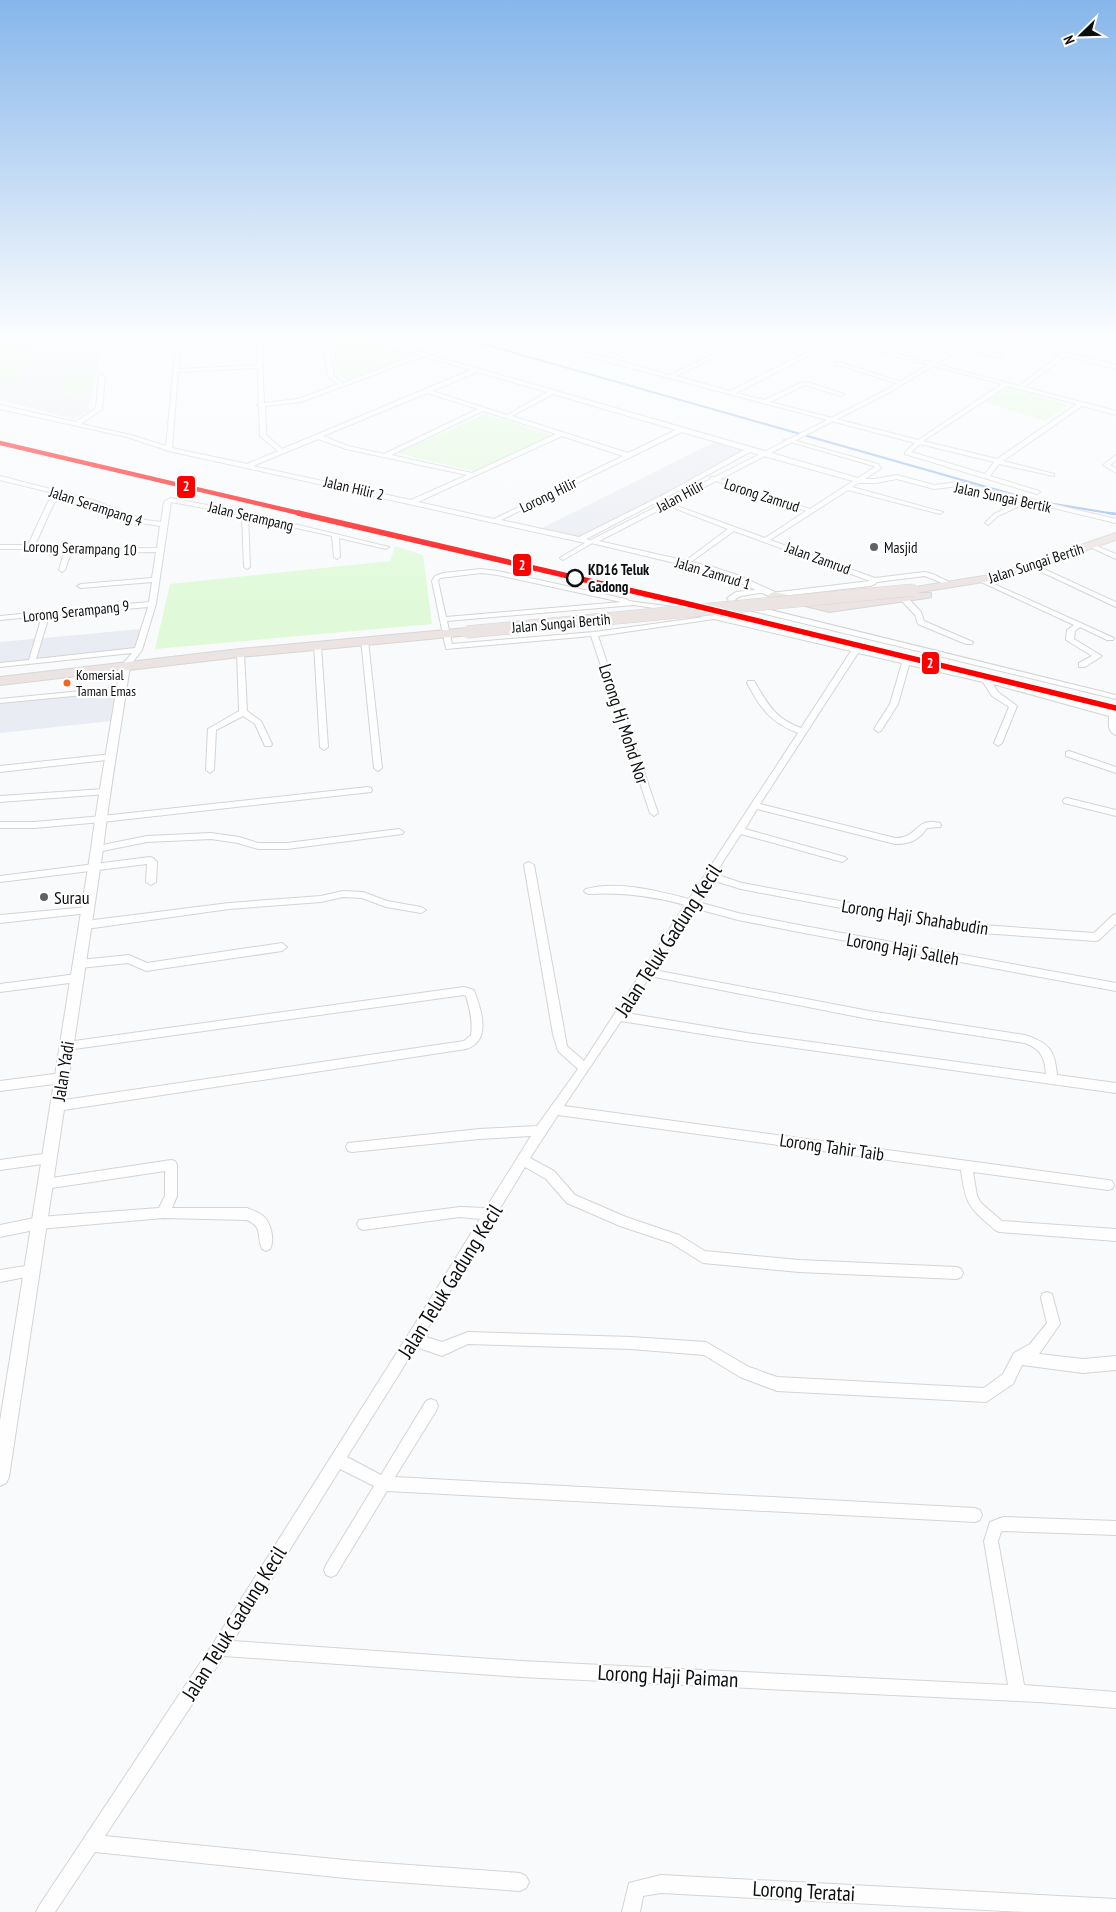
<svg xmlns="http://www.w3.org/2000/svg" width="1116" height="1912" font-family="'PT Sans Narrow',sans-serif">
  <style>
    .built { fill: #e9ecf2 }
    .green { fill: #e0fad9 }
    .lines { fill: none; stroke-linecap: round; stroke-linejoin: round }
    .stream-far1 { stroke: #94b9f0; stroke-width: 2 }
    .stream { stroke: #94b9f0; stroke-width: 2.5 }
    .minor-casing { stroke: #d3d4d5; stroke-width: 2 }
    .tertiary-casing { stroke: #d3d4d5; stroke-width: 2 }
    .primary-casing { stroke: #d6d7d8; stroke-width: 2 }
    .minor { fill: #fefeff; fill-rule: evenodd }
    .tertiary { fill: #fefeff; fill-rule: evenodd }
    .primary { fill: #ece4e2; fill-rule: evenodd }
    .primary-bridge-casing { stroke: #d6d7d8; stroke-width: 13; stroke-linecap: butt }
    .primary-bridge { stroke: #ece4e2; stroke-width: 12 }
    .rail-1-far1-casing { stroke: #fff; stroke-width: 6 }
    .rail-1-casing { stroke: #fff; stroke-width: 8 }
    .rail-1-far1 { stroke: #f00; stroke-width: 4.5 }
    .rail-1 { stroke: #f00; stroke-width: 5.5 }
    .poi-dot { fill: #606162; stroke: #fff; stroke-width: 2 }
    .stop-dot { fill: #fff; stroke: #0d0e0f; stroke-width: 2.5 }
    .bus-dot { fill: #f26522; stroke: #fff; stroke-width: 2 }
    .labels { text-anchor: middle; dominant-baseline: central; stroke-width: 4.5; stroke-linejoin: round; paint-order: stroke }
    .far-bus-label { font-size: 14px; fill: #0d0e0f; stroke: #fff; text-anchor: start }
    .far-street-label { font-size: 15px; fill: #0d0e0f; stroke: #fff }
    .far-poi-label { font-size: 15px; fill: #0d0e0f; stroke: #fff; text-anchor: start }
    .far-stop-label { font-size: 15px; font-weight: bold; fill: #0d0e0f; stroke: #fff; text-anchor: start }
    .street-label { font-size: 18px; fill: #0d0e0f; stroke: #fff }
    .poi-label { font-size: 18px; fill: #0d0e0f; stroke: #fff; text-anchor: start }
    .near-street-label { font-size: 21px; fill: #0d0e0f; stroke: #fff }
    .line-badge { stroke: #fff; stroke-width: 2 }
    .badge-label { font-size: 14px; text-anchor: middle; font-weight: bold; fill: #fff }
  </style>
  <rect width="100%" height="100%" fill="#f9fafc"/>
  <!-- built -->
  <g class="built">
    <polygon points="0,335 105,335 88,412 73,419 0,400"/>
    <polygon points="715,442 745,450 660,497 578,538 540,529"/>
    <polygon points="141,629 136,649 0,663 0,642"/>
    <polygon points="115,692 111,721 0,733 0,704"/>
  </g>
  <!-- green -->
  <g class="green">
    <polygon points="345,335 413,354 347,380 337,374 331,337"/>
    <polygon points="34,341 19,378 0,380 0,343"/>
    <polygon points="94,374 90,392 62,394 67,376"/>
    <polygon points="1009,387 1068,405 1045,421 985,402"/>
    <polygon points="485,414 551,435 478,472 397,453"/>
    <polygon points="395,546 423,555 432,624 155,649 170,584 390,561"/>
  </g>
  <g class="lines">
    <!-- stream-far1 -->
    <g class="stream-far1">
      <polyline points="452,335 1022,497"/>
      <polyline points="1036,501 1115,514"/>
    </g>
    <!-- stream -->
    <polyline class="stream" points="1108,513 1116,514"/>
    <defs>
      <g id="minor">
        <path d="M177,335h5l-3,34 79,-4 -2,-29 5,-1 3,68 34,-4 40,-15 -10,-7 -6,-42h5l7,41 9,7 75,-29 -63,-19h7l496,143 17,-11 -1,-1 -90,-26 5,-1 89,25 3,4 -1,1 -15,10h10l22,-4 37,10 24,-3 158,37v4l-88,-21 -30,14 -10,9 -3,-2 9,-9 27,-13 -63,-15 -24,3 -37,-10 -22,4h-16l-7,4 91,25 -3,2 -92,-24 -78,50 105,38 50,-6 8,2 18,9v2h-4l-22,-9 -48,6 -2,2 -5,2 -96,11 -4,-2 1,-2 99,-12 -136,-50 -46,33h-4v-2l44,-33 -67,-26 5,-1 99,36 41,-27 -96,-32v-2h4l96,32 43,-28 -103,-29 -83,45 -81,42 8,3 -31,18 -3,-2 1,-1 24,-14 -416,-92 -42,-14 -127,-28v-4l76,17 20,-14 3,-32 3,-2 3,2 -3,33 -21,15 50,11 35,11zM424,356l47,14 -189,79 -16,-14 -1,-29 36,-4zM258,368l1,36 -2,1 2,1 1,30 18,15 -31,13 -75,-16 6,-76zM477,372l70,20 -40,23 -75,-24zM427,393l51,16 -94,45 -36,-8 -25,-10zM553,394l123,36 -48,23 -116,-37zM483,411l73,23 -84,39 -81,-18zM682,432l62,18 -81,45 -84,42 -78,-17zM562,436l61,20 -129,63 -76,-17zM318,439l28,10 121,26 -56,25 -158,-34z"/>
        <path d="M515,335c12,-1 25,8 35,6 9,-1 15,-6 23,-6l-18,8 56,16 51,-24h5l-51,25 54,15 84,-40h5l-83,41 54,15 103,-52 -12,-4h6l192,51 42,-32 -71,-19h7l119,30v4l-50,-13 -42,31 92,24v4l-34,-9 -79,55 51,13v2l-55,-12 -9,12 49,15 1,1 -3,2 -132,-40v-2l10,-9 -307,-81zM838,341l164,43 -84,56 -148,-38 35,-17 36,11 3,-2 -37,-12h-4l-39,18 -28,-7zM1007,386l70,18 -80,55 -74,-18zM920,444l74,18 -9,12 -74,-22z"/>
        <polygon points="885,335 891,335 882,341 893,345 893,347 875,341"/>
        <polygon points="944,335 952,335 971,340 968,342"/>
        <polygon points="960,344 1001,355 1002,356 999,358 958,347"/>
        <polygon points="835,362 839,362 904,383 899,384 835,364"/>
        <polygon points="1116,455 1116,460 1110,465 1116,468 1116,473 1103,465"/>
        <path d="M0,476l93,24 52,20 16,2 3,-20 6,-4 75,14 144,35 -3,2 -47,-11 1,19 -3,2 -3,-2 -2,-21 -84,-19 2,50 -3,2 -3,-2 -2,-52 -71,-13 -15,102 -14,46 -14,18h-6l-1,-2 11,-13 -132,14v-4l29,-3 13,-44 -42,4v-4l149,-14 3,-20 -71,6 -4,-2 4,-2 71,-6 4,-26 -85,1 -6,17 -3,2 -3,-2 5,-18 -10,-3h-54v-4h28l20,-43 9,-8 -57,-14zM63,496l26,6 53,21 18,3 -3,22 -89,1 -14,-4h-19l19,-42zM148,607l-13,41 -99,11 13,-43z"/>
        <polygon points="1088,544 1092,544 1116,554 1116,559 1088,546"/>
        <polygon points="1031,565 1035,565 1116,602 1116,607 1031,567"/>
        <path d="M481,569l17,2 128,28 3,2 51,7 4,2 -4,2 -46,-7 -187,16 5,23 142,-12 110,-15 -10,-2v-4h3l289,67 130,34v23c-9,-3 -7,-12 -7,-19l-116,-32 5,8 19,14 -15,37 -4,3 -4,-3 15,-36 -17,-11 -9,-14 -74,-17 -11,39 -17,27 -3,1 -4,-3 16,-25 12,-41 -44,-10 -98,151 135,34c25,0 18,-21 45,-15l1,2 -1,2 -13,1c-8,12 -17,16 -32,16l-138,-35 -12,20 100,28 2,2 -5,3 -101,-28 -26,40 27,9 225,41 127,9 19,-18 3,-1v10l-17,16 -3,1 -129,-9 -226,-43 -29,-9 -14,22 40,11 66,13 312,57v8l-312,-58 -66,-13 -44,-12 -40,62 215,41 156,24c24,8 30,15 32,40l59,8v10l-370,-52 -125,-20 -57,85 544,74 4,1 2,4 -2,4 -4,1 -135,-18 4,24 4,7 21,18 114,8v12l-117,-9 -4,-2c-27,-24 -29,-24 -34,-60l-403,-55 -28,43 24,13 21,24 51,22 53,18 26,16 94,9 158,7 4,2 2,4 -2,4 -4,2 -158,-7 -96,-9 -32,-20 -51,-17 -53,-23 -21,-24 -21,-12 -102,169 19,6 26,-10 163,5 75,5 43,25 28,10 207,11 19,-14 11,-21 16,-9 17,-21 -6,-25 1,-4 5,-2 5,2 8,30 -21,30 44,5 33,-3v14l-33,3 -61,-8 -9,19 -27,18 -209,-11 -37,-14 -36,-22 -73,-6 -163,-5 -26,12 -26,-9 -69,110 34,18 45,-74 5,-2 5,2 2,5 -2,5 -41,66 580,31 5,2 2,5 -2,5 -5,2 -588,-31 -51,84 -5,2 -5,-2 -2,-5 2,-5 48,-79 -34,-17 -107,172 288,20 487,24 -24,-144 6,-19 13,-5 113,4v14l-113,-4 -2,1 -3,9 26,144 92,7v16l-77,-6 -518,-25 -297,-21 -119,180 250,25 165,12 6,3 3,6 -3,6 -6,3 -165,-12 -260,-27 -40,60h-19l3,-6 175,-264 194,-307 72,-116 -20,-2 -97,13 -4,-2 -2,-4 2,-4 101,-13 26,1 45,-72 -52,3 -127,13 -4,-1 -2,-4 2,-4 131,-14 58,-3 41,-57 -20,-18 -5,-17 -29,-169 2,-2 3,-1 5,3 33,181 17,15 101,-156c-32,-9 -63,-13 -96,-11l-3,-1 -2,-2 2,-2c31,-9 73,2 103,10l109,-166c-28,-11 -37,-24 -51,-50l1,-2h6c14,23 20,37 47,47l50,-77 -137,-32 -116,17 60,177 -4,3 -4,-3 -59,-177 -145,13 -14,-68 3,-5 8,-3zM481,573l17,2 123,27 -175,15 -8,-36 2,-3zM650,976l219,43 156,24c16,6 20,15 21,31l-300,-41 -120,-20z"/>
        <polygon points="979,579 983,579 1114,638 1113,640 1107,640 1080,627 1075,631 1074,639 1102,656 1085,667 1079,667 1079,663 1092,656 1066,640 1067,630 1074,625 979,581"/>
        <polygon points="764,589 766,590 766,592 741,596 735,599 738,602 1116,695 1116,699 732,606 727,598 736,592"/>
        <polygon points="901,597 907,597 921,612 924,621 973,642 972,644 966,644 918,624 915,615 900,599"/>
        <polygon points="361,639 364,639 368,641 382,768 378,771 374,768"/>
        <polygon points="314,644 317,644 321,646 328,747 324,750 320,747"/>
        <polygon points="237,651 240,651 244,653 247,711 261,721 272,744 271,746 265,746 255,724 243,716 216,730 214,770 210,773 206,770 208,729 239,711"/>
        <polygon points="122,687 125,687 125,691 0,703 0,699"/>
        <polygon points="1069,751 1116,767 1116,773 1066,756 1066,752"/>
        <polygon points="112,754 115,755 115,759 0,772 0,766"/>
        <polygon points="368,787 371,788 372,790 371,792 102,822 34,828 0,828 0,822 34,822 102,816"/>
        <polygon points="104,789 107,790 108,792 107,794 0,802 0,796"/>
        <polygon points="1067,798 1116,810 1116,816 1064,803 1063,801 1064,799"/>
        <polygon points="399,829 404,832 402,834 287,849 258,849 238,843 211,839 147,842 97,852 92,849 97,846 147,836 211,833 239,837 258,843 287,843"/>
        <polygon points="150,857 153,858 157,862 156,882 151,885 146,882 147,864 0,882 0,876"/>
        <polygon points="343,891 363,892 387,901 421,907 426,910 421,913 386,907 362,898 343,897 321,902 229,909 86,929 81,925 86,921 229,903 321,896"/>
        <polygon points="88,907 93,910 88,913 0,923 0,915"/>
        <polygon points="282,943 287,947 282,951 146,971 128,963 80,968 76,967 75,964 76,961 80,960 129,955 147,963"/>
        <polygon points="77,974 81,975 82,978 81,981 77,982 0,992 0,984"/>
        <path d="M464,987l10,3 1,3c7,19 16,48 -9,56l-409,62 -4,-2 -2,-3 2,-3 4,-2 407,-60 7,-6c2,-13 -1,-26 -5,-39l-2,-1 -397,55 -4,-1 -1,-3 1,-3 4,-1z"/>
        <polygon points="62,1073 66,1075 67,1078 66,1081 62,1083 0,1091 0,1081"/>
        <polygon points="50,1153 54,1154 56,1158 54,1162 50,1163 0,1170 0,1160"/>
        <path d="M171,1160l4,1 2,4v31l-5,12h75c5,2 11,4 15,7 9,7 13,24 8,34l-4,2 -4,-2c-6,-13 2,-21 -15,-29l-84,-2 -124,11 -39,8v-12l39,-8 120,-9 6,-12v-25l-120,18 -4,-1 -2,-4 2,-4 4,-1z"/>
        <polygon points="32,1265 36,1267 38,1271 36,1275 0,1282 0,1270"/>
        <polygon points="661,1875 1116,1899 1116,1912 1025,1912 661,1893 643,1896 640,1912 622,1912 629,1883"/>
      </g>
      <g id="tertiary">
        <polygon points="977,335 984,335 890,392 599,541 713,567 740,576 777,593 777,597 771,597 734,580 708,571 587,542 886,390"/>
        <path d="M125,663l5,3c-9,61 -20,122 -27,183l-94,628 -3,6 -6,3v-65l91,-572c8,-61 20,-122 29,-183z"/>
      </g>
      <g id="primary">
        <polygon points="1116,533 1116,540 1002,579 915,593 931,593 931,597 927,598 829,612 770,597 768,595 774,592 829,604 913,593 907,590 909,588 996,574"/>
        <polygon points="467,628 471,629 473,632 471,635 240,657 0,685 0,677 240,649"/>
      </g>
    </defs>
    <!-- minor casing -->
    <use href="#minor" class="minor-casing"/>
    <!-- tertiary casing -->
    <use href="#tertiary" class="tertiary-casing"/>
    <!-- primary casing -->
    <use href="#primary" class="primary-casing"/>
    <!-- minor -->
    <use href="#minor" class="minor"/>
    <!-- tertiary -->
    <use href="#tertiary" class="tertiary"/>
    <!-- primary -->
    <use href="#primary" class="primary"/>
    <defs>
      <polyline id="primary-bridge" points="467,632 913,590"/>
    </defs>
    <!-- primary-bridge casing -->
    <use href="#primary-bridge" class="primary-bridge-casing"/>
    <!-- primary-bridge -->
    <use href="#primary-bridge" class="primary-bridge"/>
    <defs>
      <polyline id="rail-1-far1" points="0,443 303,514"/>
      <polyline id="rail-1" points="298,513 684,603 1116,708"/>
    </defs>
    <!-- rail-1-far1 casing -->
    <use href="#rail-1-far1" class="rail-1-far1-casing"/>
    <!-- rail-1 casing -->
    <use href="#rail-1" class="rail-1-casing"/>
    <!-- rail-1-far1 -->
    <use href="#rail-1-far1" class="rail-1-far1"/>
    <!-- rail-1 -->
    <use href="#rail-1" class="rail-1"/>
  </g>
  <!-- sky -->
  <linearGradient id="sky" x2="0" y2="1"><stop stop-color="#86b6eb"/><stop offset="0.56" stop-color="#fcfdfe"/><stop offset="1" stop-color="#fcfdfe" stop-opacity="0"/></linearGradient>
  <rect width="1116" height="602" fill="url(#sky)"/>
  <!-- markers -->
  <g class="poi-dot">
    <circle cx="874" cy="547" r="5"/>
    <circle cx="44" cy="897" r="5"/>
  </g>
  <circle class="stop-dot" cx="575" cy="578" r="8"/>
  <circle class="bus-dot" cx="67" cy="683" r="4.5"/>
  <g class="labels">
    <!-- far-bus labels -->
    <g class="far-bus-label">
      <text x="76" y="675">Komersial<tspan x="76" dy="16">Taman Emas</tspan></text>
    </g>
    <!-- far-street labels -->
    <g class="far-street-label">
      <text transform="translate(354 488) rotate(13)">Jalan Hilir 2</text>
      <text transform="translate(548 495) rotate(-26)">Lorong Hilir</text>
      <text transform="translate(762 495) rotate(18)">Lorong Zamrud</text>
      <text transform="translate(680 496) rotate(-28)">Jalan Hilir</text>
      <text transform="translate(1003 497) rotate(12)">Jalan Sungai Bertik</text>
      <text transform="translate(96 506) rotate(18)">Jalan Serampang 4</text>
      <text transform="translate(251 516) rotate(13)">Jalan Serampang</text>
      <text transform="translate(80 548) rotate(2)">Lorong Serampang 10</text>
      <text transform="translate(818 558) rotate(20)">Jalan Zamrud</text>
      <text transform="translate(1036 563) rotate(-18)">Jalan Sungai Bertih</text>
      <text transform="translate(713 573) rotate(17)">Jalan Zamrud 1</text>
      <text transform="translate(76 611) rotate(-6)">Lorong Serampang 9</text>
      <text transform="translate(561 623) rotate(-5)">Jalan Sungai Bertih</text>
    </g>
    <!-- far-poi labels -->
    <g class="far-poi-label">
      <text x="884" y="547">Masjid</text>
    </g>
    <!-- far-stop labels -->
    <g class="far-stop-label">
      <text x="588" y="569">KD16 Teluk<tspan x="588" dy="17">Gadong</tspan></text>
    </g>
    <!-- street labels -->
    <g class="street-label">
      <text transform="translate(624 724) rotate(72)">Lorong Hj Mohd Nor</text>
      <text transform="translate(915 917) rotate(9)">Lorong Haji Shahabudin</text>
      <text transform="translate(903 949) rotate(10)">Lorong Haji Salleh</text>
      <text transform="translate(63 1071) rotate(-81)">Jalan Yadi</text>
      <text transform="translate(832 1147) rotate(8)">Lorong Tahir Taib</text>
    </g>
    <!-- poi labels -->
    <g class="poi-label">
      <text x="54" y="897">Surau</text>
    </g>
    <!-- near-street labels -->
    <g class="near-street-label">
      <text transform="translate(668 940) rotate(-57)">Jalan Teluk Gadung Kecil</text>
      <text transform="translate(450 1281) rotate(-58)">Jalan Teluk Gadung Kecil</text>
      <text transform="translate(234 1623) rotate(-58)">Jalan Teluk Gadung Kecil</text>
      <text transform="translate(668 1676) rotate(3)">Lorong Haji Paiman</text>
      <text transform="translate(804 1891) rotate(3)">Lorong Teratai</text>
    </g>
  </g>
  <g class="line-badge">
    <rect x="176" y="475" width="20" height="24" rx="5" fill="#f00"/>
    <rect x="512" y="553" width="20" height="24" rx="5" fill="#f00"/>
    <rect x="921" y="651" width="19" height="24" rx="5" fill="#f00"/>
  </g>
  <g class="badge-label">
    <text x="186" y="491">2</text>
    <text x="522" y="570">2</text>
    <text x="930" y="668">2</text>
  </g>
  <!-- north arrow -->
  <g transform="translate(1081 35) rotate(247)" stroke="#ffffff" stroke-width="4" paint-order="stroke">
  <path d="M0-4L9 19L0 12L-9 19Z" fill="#0d0e0f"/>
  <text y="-8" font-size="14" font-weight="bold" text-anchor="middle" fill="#0d0e0f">N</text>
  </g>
</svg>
